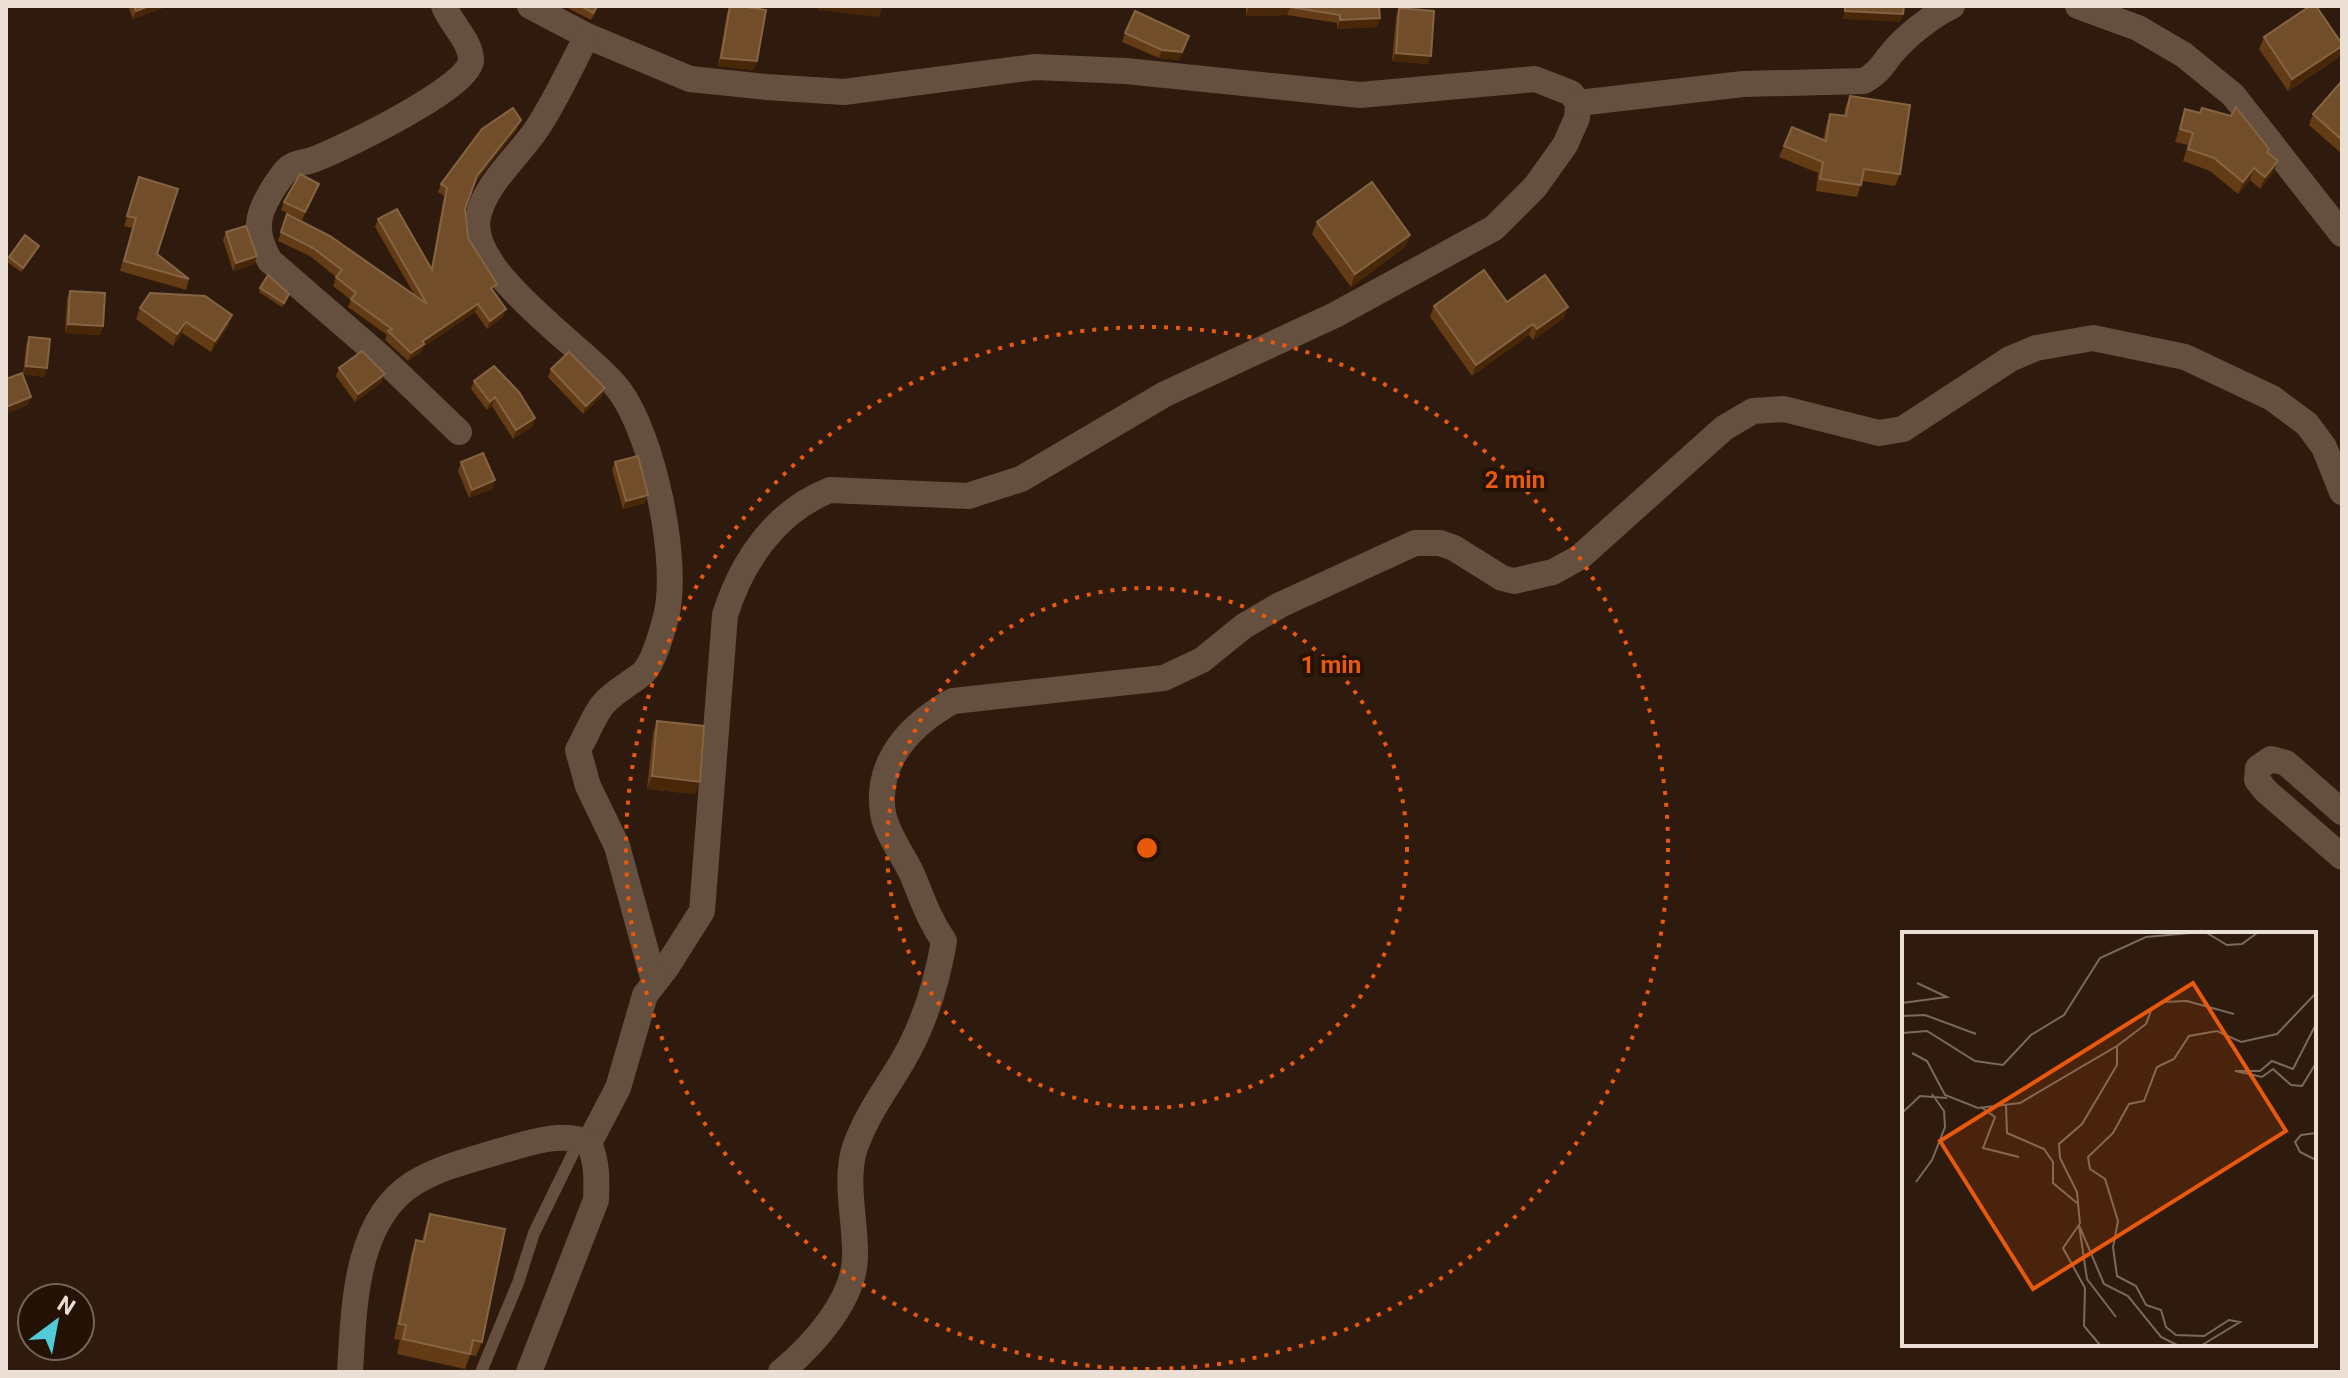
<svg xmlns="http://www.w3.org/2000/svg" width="2348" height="1378" font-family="Roboto,sans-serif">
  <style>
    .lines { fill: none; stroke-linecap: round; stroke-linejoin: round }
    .service { stroke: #654f3f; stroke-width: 12 }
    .minor { stroke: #654f3f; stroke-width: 26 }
    .wall { fill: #633b15 }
    .shaded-wall { fill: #482709 }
    .building { fill: #724d29; stroke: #856444; stroke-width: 2 }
    .ring { fill: none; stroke: #e8590c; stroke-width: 4; stroke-dasharray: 4 8 }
    .inset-road { fill: none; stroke: #7a695d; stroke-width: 2 }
    .view { fill: #e8590c; fill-opacity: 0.15; stroke: #e8590c; stroke-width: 4 }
    .inset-edge { fill: none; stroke: #ecdfd6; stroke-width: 4 }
    .centre { fill: #e8590c; stroke: #241205; stroke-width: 4 }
    .ring-label { font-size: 24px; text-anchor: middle; font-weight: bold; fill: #e8590c; stroke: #241205; stroke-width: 8; stroke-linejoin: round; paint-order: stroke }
  </style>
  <rect width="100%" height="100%" fill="#2e1b0d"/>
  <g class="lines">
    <!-- service -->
    <polyline class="service" points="481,1372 518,1283 534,1233 580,1139"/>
    <!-- minor -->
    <g class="minor">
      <path d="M444,6c6,17 27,35 27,54 0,27 -128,88 -156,99 -7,3 -16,3 -23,7 -7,3 -11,12 -16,18 -19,29 -24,46 -6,77l112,97 77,74"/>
      <path d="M530,6l57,30 103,43 76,8 78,5 191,-25 91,4 234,24 175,-16 36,14 7,10 -1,15 -12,27 -30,42 -41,41 -159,87 -170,79 -144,85 -53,17 -138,-6c-54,21 -88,71 -105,125l-23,296 -36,57 -21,27 -27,93 -29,55"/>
      <polyline points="2078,6 2138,28 2184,55 2233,95 2342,234"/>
      <path d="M587,36c-16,30 -30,62 -49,91 -18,28 -53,56 -60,90 -12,56 111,133 141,173 34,45 61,172 47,227 -4,15 -12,45 -23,56 -13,11 -32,20 -42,34 -9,13 -15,29 -23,43l10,36 29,60 37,135"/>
      <path d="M1578,103l165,-19 121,-3c14,-8 18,-15 27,-27 15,-18 40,-38 61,-48"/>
      <polyline points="2342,812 2286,763 2271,759 2258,768 2257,780 2266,791 2342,857"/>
      <path d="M350,1372c4,-62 4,-152 64,-189 26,-16 57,-23 86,-32 27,-7 62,-21 89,-8 8,19 8,36 7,57l-67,172"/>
      <path d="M781,1372c31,-26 74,-72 74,-116 1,-35 -11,-74 0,-109 12,-33 30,-56 47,-85 22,-37 35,-80 42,-121 -15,-21 -22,-43 -32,-67 -9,-19 -26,-41 -29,-61 -8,-52 28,-89 70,-112l211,-23 38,-18 42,-34 36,-21 135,-62h25l14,5 48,30 12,3 39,-9 27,-15 144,-129 29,-17 31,-2 95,24 24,-4 107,-70 26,-11 57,-10 92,19 87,41 35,26 17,23 18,45"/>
    </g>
  </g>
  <!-- wall -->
  <g class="wall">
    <polygon points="128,6 168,6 133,19"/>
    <polygon points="564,6 599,6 591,20"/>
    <polygon points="730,6 754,70 718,66 727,13"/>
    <polygon points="1246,6 1379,6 1380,18 1377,27 1337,29 1337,23 1287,15 1246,16"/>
    <polygon points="1399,8 1428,64 1392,61 1396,17"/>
    <polygon points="1125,33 1186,44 1179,60 1159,58 1122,42"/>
    <polygon points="2264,37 2342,44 2342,48 2338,58 2288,91 2259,49"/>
    <polygon points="2342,81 2342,154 2309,125 2313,114"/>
    <polygon points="1850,96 1900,174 1895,186 1862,181 1857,197 1816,191 1818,173 1779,157 1792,127 1823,140 1826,126 1830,114 1844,116 1845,108"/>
    <polygon points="2185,109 2269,149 2268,153 2273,173 2260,189 2250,180 2238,194 2210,171 2183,161 2188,145 2175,142"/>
    <polygon points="518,128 474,184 465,209 468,238 494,292 506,309 503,317 487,329 475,312 423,347 421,352 408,361 385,340 387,335 348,307 351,300 333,286 336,277 310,256 278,241 287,214 414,294 375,227 378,219 431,268 444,196 438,192 441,184"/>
    <polygon points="319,184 302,220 281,210 284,202"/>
    <polygon points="136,187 157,254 189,279 186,290 120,271 132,228 124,226"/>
    <polygon points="1317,222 1410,235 1405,247 1351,287 1312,234"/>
    <polygon points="226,232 257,256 254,264 233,271 223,240"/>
    <polygon points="39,246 37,250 21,272 7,262 9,257"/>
    <polygon points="260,288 288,298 282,307 259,292"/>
    <polygon points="70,291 103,326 100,335 65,333 67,299"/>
    <polygon points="1507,302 1564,318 1533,340 1529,335 1472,376 1430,317 1434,306"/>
    <polygon points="140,308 232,315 228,326 211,352 182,333 173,346 136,319"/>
    <polygon points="29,337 47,368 44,377 23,374 26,346"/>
    <polygon points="339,368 382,382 355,402 336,376"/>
    <polygon points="551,369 602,396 583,414 548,377"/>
    <polygon points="474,381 535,418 532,427 513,439 492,406 487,410 471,389"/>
    <polygon points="461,462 495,480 492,489 469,498 458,471"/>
    <polygon points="615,462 645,503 623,509 612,470"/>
    <polygon points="657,721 700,782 695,794 647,789 653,733"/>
    <polygon points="430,1214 482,1342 476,1356 470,1355 465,1369 397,1354 400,1340 394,1339 411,1255 416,1240 422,1241 425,1229"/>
  </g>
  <!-- shaded-wall -->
  <g class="shaded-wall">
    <polygon points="149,6 168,6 133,19 136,11"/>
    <polygon points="819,6 883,6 879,17 817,10"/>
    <polygon points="1249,7 1290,7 1287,15 1246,16"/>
    <polygon points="1845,11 1903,14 1900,22 1842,19"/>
    <polygon points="1380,18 1377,27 1337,29 1340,20"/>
    <polygon points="1189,36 1179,60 1159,58 1162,50"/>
    <polygon points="2342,46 2338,58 2288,91 2292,79"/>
    <polygon points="1396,53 1431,56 1428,64 1392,61"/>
    <polygon points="721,58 757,61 754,70 718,66"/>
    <polygon points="521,120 518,128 474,184 477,176"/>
    <polygon points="2278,161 2273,173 2260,189 2265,177"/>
    <polygon points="2254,168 2250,180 2238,194 2243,182"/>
    <polygon points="1410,235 1405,247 1351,287 1355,274"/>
    <polygon points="257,256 254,264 233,271 236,263"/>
    <polygon points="478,304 475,312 423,347 421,352 408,361 411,353 423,341"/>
    <polygon points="1568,307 1564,318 1533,340 1537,329"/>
    <polygon points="506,309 503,317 487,329 490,321"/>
    <polygon points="232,315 228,326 211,352 215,341"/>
    <polygon points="186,322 182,333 173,346 177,334"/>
    <polygon points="68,324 103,326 100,335 65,333"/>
    <polygon points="1533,324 1529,335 1472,376 1476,365"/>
    <polygon points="26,366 47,368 44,377 23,374"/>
    <polygon points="385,374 382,382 355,402 358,394"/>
    <polygon points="605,388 602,396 583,414 586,406"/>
    <polygon points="31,397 28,405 6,414 6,407"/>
    <polygon points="495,397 492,406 487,410 490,402"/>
    <polygon points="535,418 532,427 513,439 516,430"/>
    <polygon points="495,480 492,489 469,498 472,490"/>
    <polygon points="648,495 645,503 623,509 626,501"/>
    <polygon points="652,776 700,782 695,794 647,789"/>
  </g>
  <!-- building -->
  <g class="building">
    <polygon points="134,6 149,6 136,11"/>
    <polygon points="581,6 597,6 593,13"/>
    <polygon points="730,6 739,6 766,10 757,61 721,58"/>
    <polygon points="1249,6 1379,6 1380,18 1340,20 1340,15 1290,7 1249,7"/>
    <polygon points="1845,6 1904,6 1903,14 1845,11"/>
    <polygon points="2310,6 2316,6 2342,44 2342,46 2292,79 2264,37"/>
    <polygon points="1399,8 1434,11 1431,56 1396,53"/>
    <polygon points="1135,11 1189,36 1182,52 1162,50 1125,33"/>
    <polygon points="2342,81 2342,140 2313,114"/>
    <polygon points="1850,96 1910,105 1900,174 1864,169 1861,185 1820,179 1823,162 1784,146 1792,127 1826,141 1830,114 1846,116"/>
    <polygon points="2236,107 2269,149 2267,152 2278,161 2265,177 2254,168 2243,182 2214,158 2188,149 2193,133 2180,129 2185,109 2200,113 2202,108 2231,116"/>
    <polygon points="513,108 521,120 477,176 465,209 468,238 497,284 491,288 506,309 490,321 478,304 423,341 424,344 411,353 388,331 392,329 351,299 356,293 336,277 342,270 313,248 281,232 287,214 330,236 427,304 378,219 397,209 432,270 447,188 441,184 482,129"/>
    <polygon points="300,174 319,184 305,212 284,202"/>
    <polygon points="139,177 178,189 157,254 189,279 124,261 136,218 127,216"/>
    <polygon points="1372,182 1410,235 1355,274 1317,222"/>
    <polygon points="246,226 257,256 236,263 226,232"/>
    <polygon points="25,235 39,246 23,268 9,257"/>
    <polygon points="1484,270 1507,302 1545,275 1568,307 1537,329 1533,324 1476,365 1434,306"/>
    <polygon points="268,275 289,294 284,303 260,288"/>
    <polygon points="70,291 105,293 103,326 68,324"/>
    <polygon points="150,293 205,296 232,315 215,341 186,322 177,334 140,308"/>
    <polygon points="29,337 50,339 47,368 26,366"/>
    <polygon points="362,351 385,374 358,394 339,368"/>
    <polygon points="569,352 605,388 586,406 551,369"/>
    <polygon points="494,366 519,392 535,418 516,430 495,397 490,402 474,381"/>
    <polygon points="22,373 31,397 6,407 6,379"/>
    <polygon points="483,453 495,480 472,490 461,462"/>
    <polygon points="638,456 648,495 626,501 615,462"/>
    <polygon points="657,721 704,726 700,782 652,776"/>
    <polygon points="430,1214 505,1229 482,1342 473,1340 470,1354 403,1339 406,1325 399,1324 416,1240 424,1242"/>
  </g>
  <!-- distance rings -->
  <g class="ring">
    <circle cx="1147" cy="848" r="260"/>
    <circle cx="1147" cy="848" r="521"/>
  </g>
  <!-- overview -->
  <g transform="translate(1902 932)">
    <rect width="414" height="414" fill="#2e1b0d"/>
    <path class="inset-road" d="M305,1l20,12 15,-1 15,-11M0,71l45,-6 -30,-14M0,84l23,-1 51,19M414,92l-23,45 -21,-8 -12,10h-25l27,6 11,-8 18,16 11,1 14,-23M0,101l25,-2 48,30 28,4 28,-30 33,-20 36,-57 46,-21 44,-4M215,114l29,-22 6,-16 11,-6 24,-1 47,13M10,121l15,8 18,34 33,13 42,-5 97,-57v19l-35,59 -23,20 1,14 17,34 3,32M104,173l1,28 37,16 9,13v21l24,20M79,175l14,10 -12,31 36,9M0,181l18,-17 27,2M414,201l-15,2 -6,7 5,10 16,8M14,250l16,-22 13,-33 -1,-16 -12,-17M177,293l8,54 29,38M198,413l-16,-19 1,-38 -22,-40 16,-23 25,59 24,12 33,41 16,8M300,413l38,-23 -11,-2 -25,16 -28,-1 -10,-8 -5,-17 -15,-5 -10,-19 -19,-10 -4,-29 5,-26 -13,-42 -15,-10 -2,-12 25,-24 16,-29 15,-3 13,-34 17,-8 15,-23 28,-5 24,11 36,-8 39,-41"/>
    <path class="view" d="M291,51l93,148 -253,158 -93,-148z"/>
    <rect width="414" height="414" class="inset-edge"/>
  </g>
  <circle cx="1147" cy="848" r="12" class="centre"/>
  <g class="ring-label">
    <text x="1515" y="488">2 min</text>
    <text x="1331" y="673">1 min</text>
  </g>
  <!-- border -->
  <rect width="2348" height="1378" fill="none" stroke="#ecdfd6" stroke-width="16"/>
  <!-- north arrow -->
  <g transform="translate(56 1322) rotate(32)"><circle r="38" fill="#241205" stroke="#746459" stroke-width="2"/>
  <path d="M0-6L14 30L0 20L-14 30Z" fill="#52cbd8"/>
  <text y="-12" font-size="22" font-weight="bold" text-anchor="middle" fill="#ecdfd6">N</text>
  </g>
</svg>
